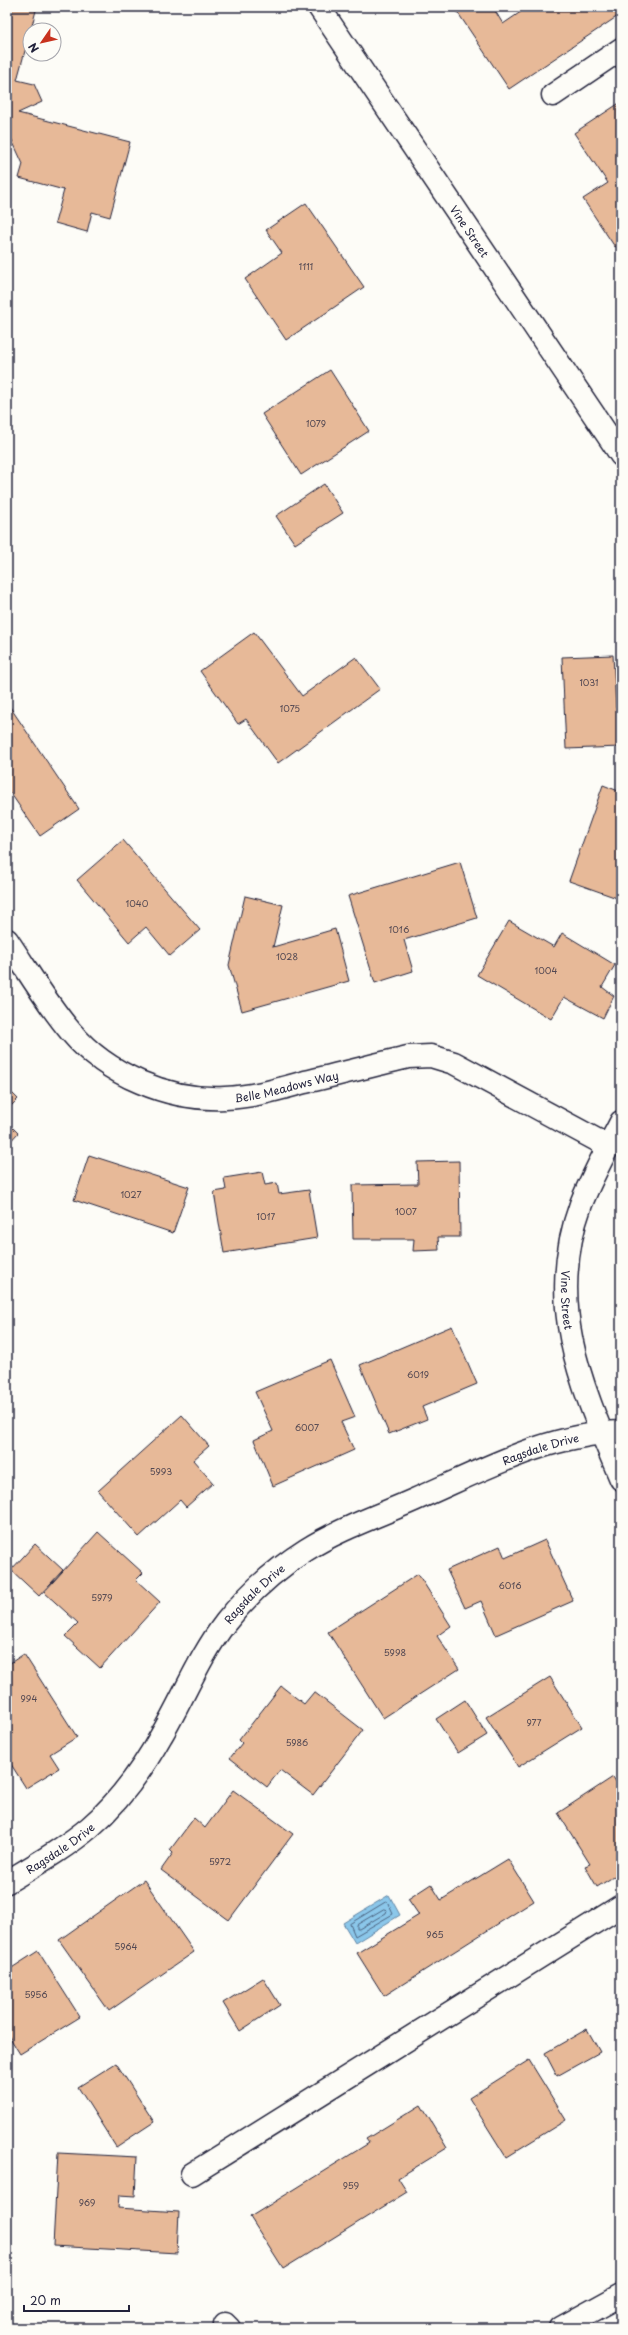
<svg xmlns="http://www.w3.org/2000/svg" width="628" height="2335" font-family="'Playpen Sans',sans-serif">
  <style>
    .water { fill: #8bc7ea; stroke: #6185a4 }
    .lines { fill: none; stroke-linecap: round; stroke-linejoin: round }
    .shore { stroke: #4c6481; stroke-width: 1 }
    .building { fill: #e7b998; stroke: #22223b }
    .minor-casing { stroke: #22223b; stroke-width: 25 }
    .minor { stroke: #fdfcf7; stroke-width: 22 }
    .labels { text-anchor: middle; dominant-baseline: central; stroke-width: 3; stroke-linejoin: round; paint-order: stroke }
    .number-label { font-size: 9px; fill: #534852 }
    .street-label { font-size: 11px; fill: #22223b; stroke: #fdfcf7 }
  </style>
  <rect width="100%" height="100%" fill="#fdfcf7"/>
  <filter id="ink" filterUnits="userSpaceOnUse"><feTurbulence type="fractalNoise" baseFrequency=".025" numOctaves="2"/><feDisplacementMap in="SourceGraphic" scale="8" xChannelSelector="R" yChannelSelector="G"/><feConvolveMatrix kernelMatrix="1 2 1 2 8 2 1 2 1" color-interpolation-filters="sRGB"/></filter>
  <g filter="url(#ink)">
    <!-- water -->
    <polygon class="water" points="389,1895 400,1915 355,1943 343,1923"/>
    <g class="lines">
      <!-- shore -->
      <g class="shore">
        <polygon points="386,1902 388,1903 393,1914 355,1936 350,1924"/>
        <polygon points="384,1909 387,1910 386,1913 359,1929 357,1929 357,1925"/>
      </g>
    </g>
    <!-- building -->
    <g class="building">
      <polygon points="7,7 37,7 17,80 34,84 42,102 18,113 130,142 110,217 92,212 87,232 55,223 64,190 19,178 23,164 11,138 7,140"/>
      <polygon points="454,7 497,7 494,9 503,24 528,7 621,7 621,14 509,89"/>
      <polygon points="621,102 621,243 615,247 583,199 608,183 574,133"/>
      <polygon points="306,203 364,287 286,340 245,279 282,253 266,230"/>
      <polygon points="330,370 369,431 301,475 262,414"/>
      <polygon points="324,484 343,513 295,544 276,516"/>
      <polygon points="254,632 302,696 356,657 380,689 278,763 246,719 238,724 200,671"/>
      <polygon points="613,655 616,708 621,707 621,747 566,749 562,657"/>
      <polygon points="10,707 79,809 40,836 7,788 7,709"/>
      <polygon points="603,785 621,792 621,888 617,898 569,881"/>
      <polygon points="123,840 200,930 170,956 146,927 129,942 77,880"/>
      <polygon points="460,862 477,918 404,940 413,971 375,983 348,896"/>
      <polygon points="245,896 283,905 273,947 335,929 349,981 242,1011 229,965"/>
      <polygon points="509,921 554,947 562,933 615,965 602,987 614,996 603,1018 564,997 551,1019 477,975"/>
      <polygon points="7,1088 18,1099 7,1110"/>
      <polygon points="7,1122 18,1133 7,1145"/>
      <polygon points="89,1155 189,1187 173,1233 74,1200"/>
      <polygon points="459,1161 460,1237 438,1237 439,1250 413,1251 414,1239 353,1239 352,1185 418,1184 417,1162"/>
      <polygon points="262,1172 265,1185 277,1183 279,1194 309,1190 317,1238 224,1253 214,1192 226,1190 224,1178"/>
      <polygon points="452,1326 477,1384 422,1407 427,1419 389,1434 360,1365"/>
      <polygon points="330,1360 355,1417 341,1422 354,1450 273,1486 254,1440 273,1431 255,1392"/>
      <polygon points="182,1415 209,1446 193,1460 213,1483 186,1507 180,1500 139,1537 98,1491"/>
      <polygon points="98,1532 143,1573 136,1580 160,1602 100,1668 65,1636 78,1623 44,1592"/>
      <polygon points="545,1540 573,1601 496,1635 481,1601 465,1608 447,1570 500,1546 505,1558"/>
      <polygon points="35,1544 63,1570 39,1596 11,1570"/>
      <polygon points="418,1574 451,1626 437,1636 459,1669 383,1718 328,1632"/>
      <polygon points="24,1654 77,1737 50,1754 59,1768 26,1788 7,1758 7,1736 9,1734 7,1731 7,1665"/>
      <polygon points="550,1677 582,1727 518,1767 486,1717"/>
      <polygon points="281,1686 304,1704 314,1692 363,1730 313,1795 280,1770 267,1787 230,1758 242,1743 239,1740"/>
      <polygon points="465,1700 487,1735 458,1753 436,1719"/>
      <polygon points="613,1777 621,1789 621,1872 597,1887 585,1866 590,1864 558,1813"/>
      <polygon points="233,1790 293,1834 229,1920 161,1870 173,1853 170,1850 194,1818 205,1828"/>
      <polygon points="508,1859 534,1901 384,1996 357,1953 419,1915 408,1899 431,1884 441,1900"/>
      <polygon points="144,1880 194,1952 109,2011 59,1940"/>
      <polygon points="38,1951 80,2017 20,2054 7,2033 7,1971"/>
      <polygon points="263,1978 280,2005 240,2031 223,2003"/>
      <polygon points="587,2029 600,2052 557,2076 545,2053"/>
      <polygon points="529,2060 566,2120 506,2157 469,2098"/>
      <polygon points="116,2063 154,2122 116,2147 78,2087"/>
      <polygon points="421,2105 447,2148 398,2178 407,2192 283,2269 250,2217 369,2143 366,2139"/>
      <polygon points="58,2153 137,2157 135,2196 119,2195 118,2208 179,2212 177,2253 53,2246"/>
    </g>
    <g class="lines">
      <defs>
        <g id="minor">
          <path id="s1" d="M319,7l302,448"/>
          <polyline points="553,95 621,49"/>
          <path id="s2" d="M7,940c21,31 40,64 64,92 36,43 98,69 154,66 28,-1 54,-9 80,-16 35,-8 69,-17 103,-25l23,-1 23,7 154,83"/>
          <path id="s3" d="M621,1122c-14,27 -29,54 -40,82 -37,101 1,183 40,275"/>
          <path id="s4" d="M7,1882c28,-17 58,-34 83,-55 29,-25 52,-57 71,-91 22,-37 38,-79 65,-114 22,-28 50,-53 80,-72 33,-21 72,-34 108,-50 67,-29 133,-66 207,-68"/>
          <polyline points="192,2174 621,1906"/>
          <polyline points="225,2324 229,2328"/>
          <polyline points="561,2328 621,2295"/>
        </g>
      </defs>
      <!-- minor casing -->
      <use href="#minor" class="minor-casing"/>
      <!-- minor -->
      <use href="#minor" class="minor"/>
    </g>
  </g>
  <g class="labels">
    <!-- number labels -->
    <g class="number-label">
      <text x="306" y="266">1111</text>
      <text x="316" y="423">1079</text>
      <text x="589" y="682">1031</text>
      <text x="290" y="708">1075</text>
      <text x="137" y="903">1040</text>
      <text x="399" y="929">1016</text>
      <text x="287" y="956">1028</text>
      <text x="546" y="970">1004</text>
      <text x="131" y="1194">1027</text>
      <text x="406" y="1211">1007</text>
      <text x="266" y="1216">1017</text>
      <text x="418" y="1374">6019</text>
      <text x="307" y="1427">6007</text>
      <text x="161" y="1471">5993</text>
      <text x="510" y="1585">6016</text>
      <text x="102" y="1597">5979</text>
      <text x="395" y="1652">5998</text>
      <text x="29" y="1698">994</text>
      <text x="534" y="1722">977</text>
      <text x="297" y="1742">5986</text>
      <text x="220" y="1861">5972</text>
      <text x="435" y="1934">965</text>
      <text x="126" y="1946">5964</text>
      <text x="36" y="1994">5956</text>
      <text x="351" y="2185">959</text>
      <text x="87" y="2202">969</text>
    </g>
    <!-- street labels -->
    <g class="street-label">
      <text stroke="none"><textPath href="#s1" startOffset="270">Vine Street</textPath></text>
      <text stroke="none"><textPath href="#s2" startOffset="348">Belle Meadows Way</textPath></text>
      <text stroke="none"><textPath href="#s3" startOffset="189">Vine Street</textPath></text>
      <text stroke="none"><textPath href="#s4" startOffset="711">Ragsdale Drive</textPath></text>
      <text stroke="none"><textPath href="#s4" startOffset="387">Ragsdale Drive</textPath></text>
      <text stroke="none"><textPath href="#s4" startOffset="63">Ragsdale Drive</textPath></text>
    </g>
  </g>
  <!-- margin -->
  <rect width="628" height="2335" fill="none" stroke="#fdfcf7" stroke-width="24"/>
  <rect x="12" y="12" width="604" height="2311" fill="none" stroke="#22223b" stroke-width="1.5" filter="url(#ink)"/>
  <!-- north arrow -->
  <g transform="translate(42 42) rotate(236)"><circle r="19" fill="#fdfcf7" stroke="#a5a5ac"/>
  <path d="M0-3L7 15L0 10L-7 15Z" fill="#c8321e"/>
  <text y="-6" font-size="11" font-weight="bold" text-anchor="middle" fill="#22223b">N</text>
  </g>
  <!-- scale -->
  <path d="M24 2305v6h105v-6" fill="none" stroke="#22223b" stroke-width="2"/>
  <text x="30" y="2305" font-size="12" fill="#22223b" stroke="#fdfcf7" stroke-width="3" paint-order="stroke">20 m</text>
</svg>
